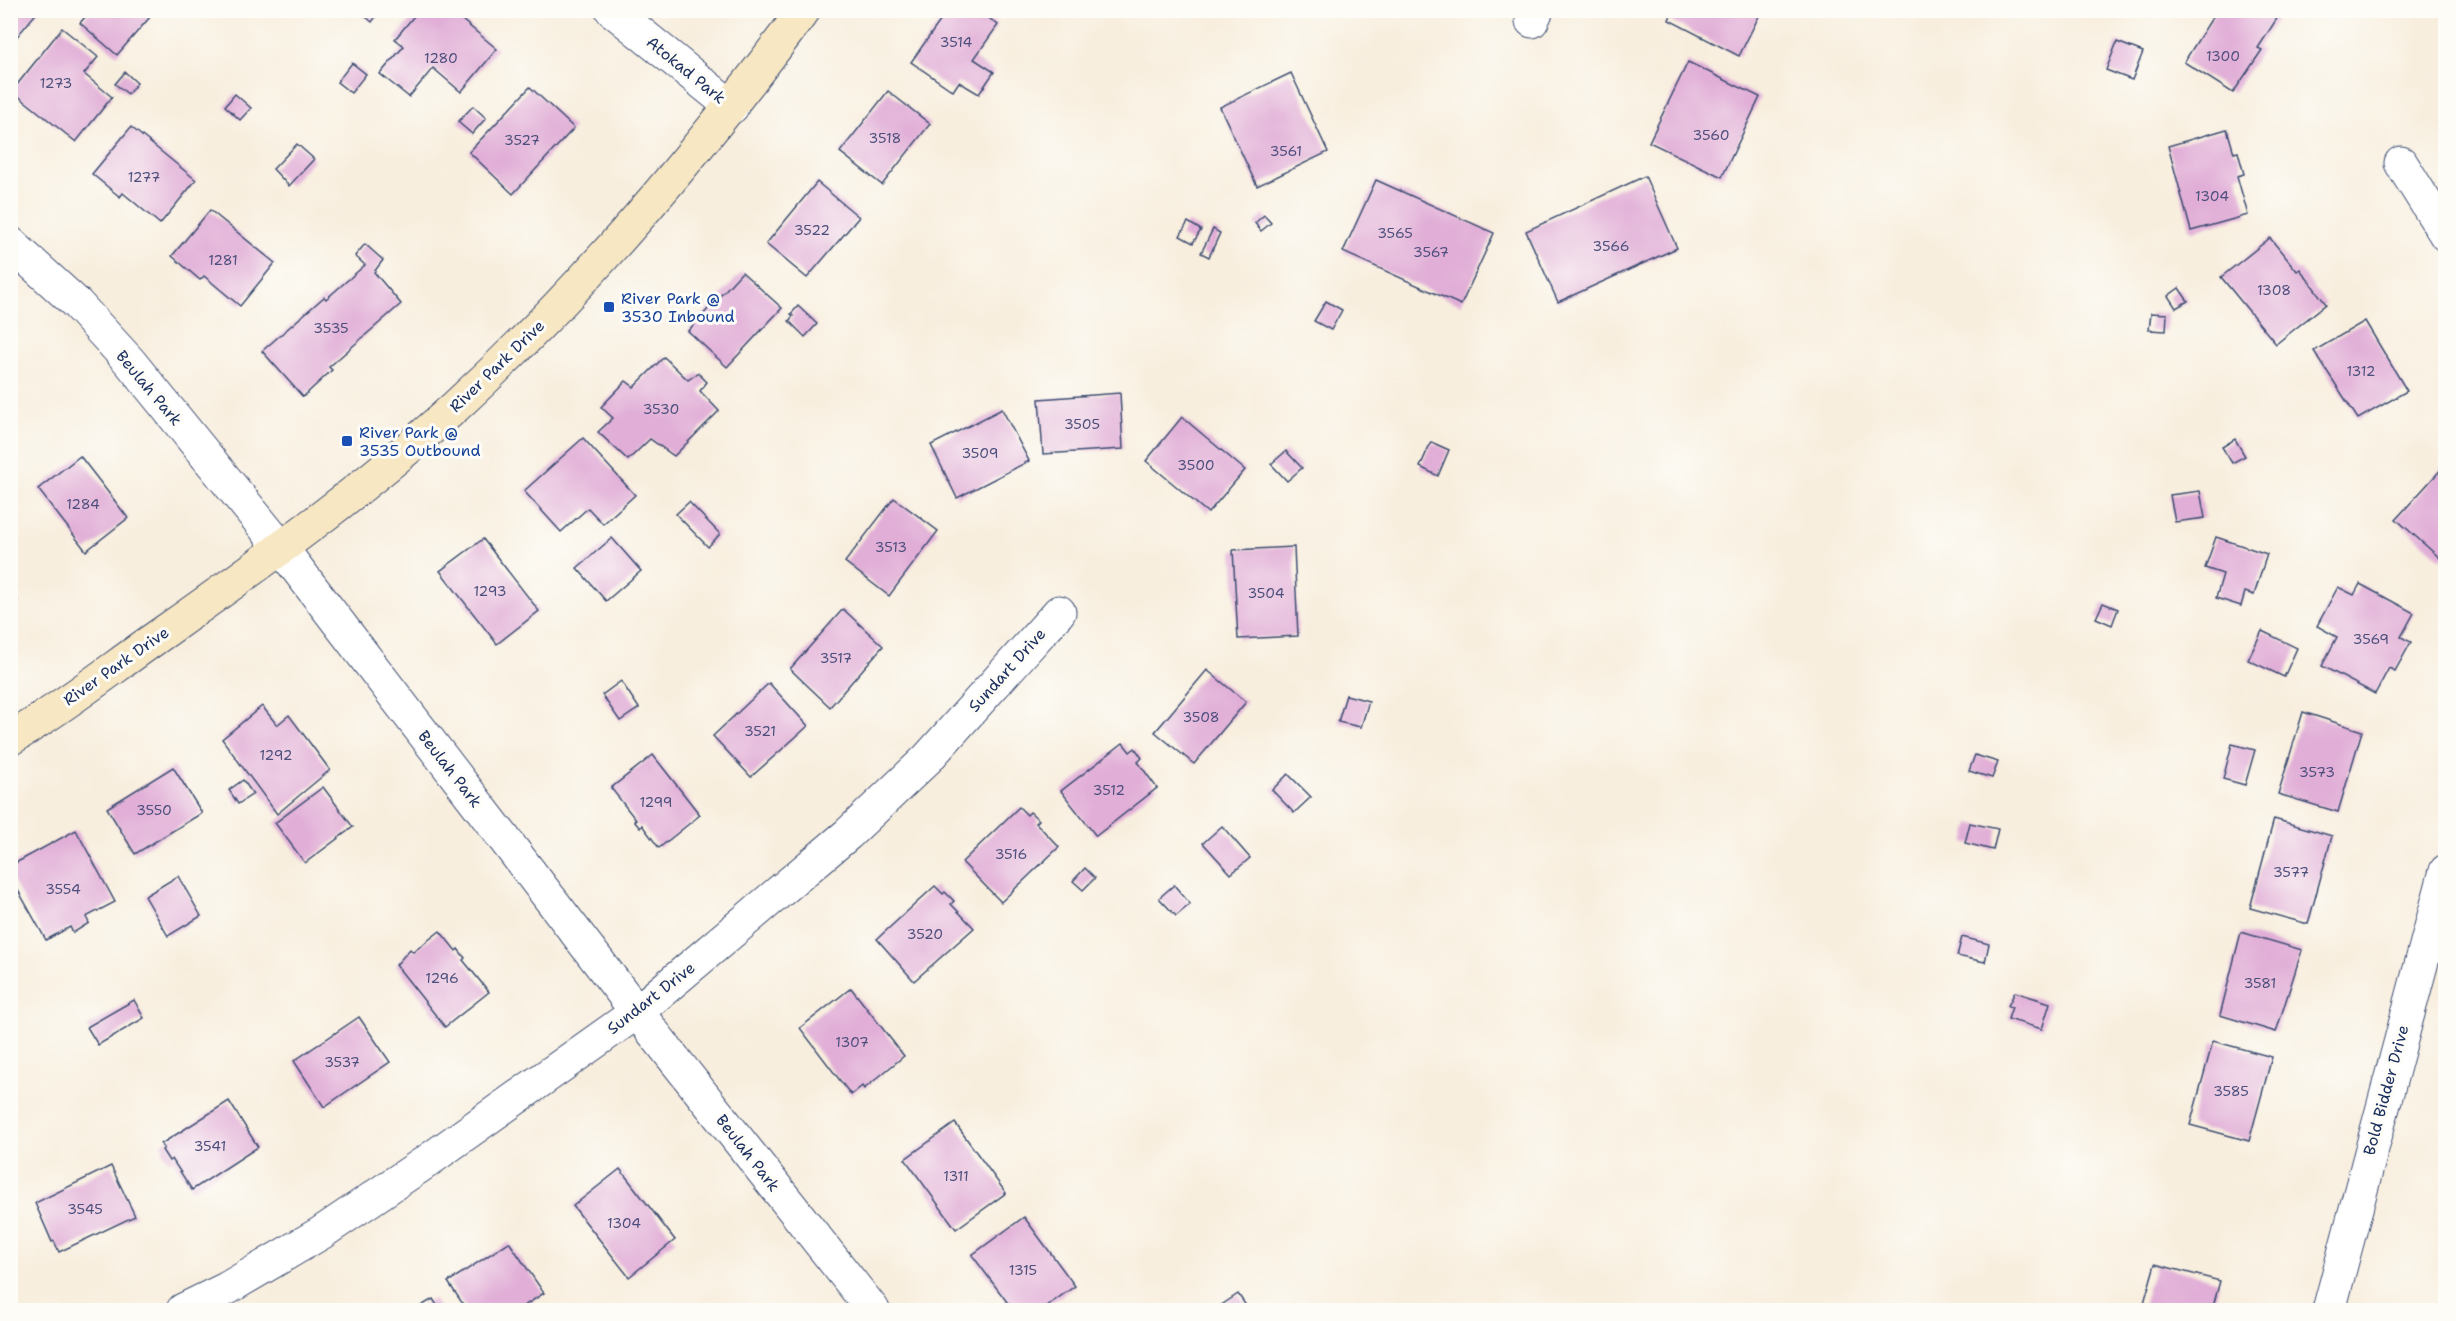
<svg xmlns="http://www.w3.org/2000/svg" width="2456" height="1321" font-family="'Shantell Sans',sans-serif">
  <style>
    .building { fill: #e1aed7 }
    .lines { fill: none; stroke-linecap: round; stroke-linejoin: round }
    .street-casing { stroke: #3c4c71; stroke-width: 35 }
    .secondary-casing { stroke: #3c4c71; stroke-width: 35 }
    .street { stroke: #fff; stroke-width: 33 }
    .secondary { stroke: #f8e7c3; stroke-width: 33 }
    .transit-dot { fill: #1a4fb4; stroke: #fdfcf7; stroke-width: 2 }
    .labels { text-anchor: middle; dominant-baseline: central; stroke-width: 6; stroke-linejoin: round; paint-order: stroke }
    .number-label { font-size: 14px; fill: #4c4f7c }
    .street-label { font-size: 16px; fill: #1b2f5e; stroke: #fdfcf7 }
    .transit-label { font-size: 16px; fill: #164399; stroke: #fdfcf7; text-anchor: start }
  </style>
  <rect width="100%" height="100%" fill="#fdfcf7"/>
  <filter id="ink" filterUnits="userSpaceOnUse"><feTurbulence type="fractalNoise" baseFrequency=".0167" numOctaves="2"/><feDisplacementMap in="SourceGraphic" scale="12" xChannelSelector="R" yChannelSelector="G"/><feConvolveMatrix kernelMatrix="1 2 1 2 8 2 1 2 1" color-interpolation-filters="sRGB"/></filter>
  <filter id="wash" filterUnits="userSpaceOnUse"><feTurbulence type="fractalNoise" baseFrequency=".008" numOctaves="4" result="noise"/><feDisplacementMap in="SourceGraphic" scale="24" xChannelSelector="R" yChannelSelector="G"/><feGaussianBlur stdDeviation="1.35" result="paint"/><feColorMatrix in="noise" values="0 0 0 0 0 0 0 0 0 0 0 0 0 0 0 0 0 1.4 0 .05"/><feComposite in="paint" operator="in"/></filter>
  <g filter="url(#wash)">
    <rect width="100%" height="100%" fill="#f8eede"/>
    <g id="blocks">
      <!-- building -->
      <g class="building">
        <polygon points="10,10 39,10 10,45"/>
        <polygon points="91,10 142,10 150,17 117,55 80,23"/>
        <polygon points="358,10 381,10 372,22"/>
        <polygon points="419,10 450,10 497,49 461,92 433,68 409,97 380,74 404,46 395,39"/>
        <polygon points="948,10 978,10 998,25 974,59 994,72 979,94 959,82 953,91 911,62"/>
        <polygon points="1673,10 1762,10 1739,56 1669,20"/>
        <polygon points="2217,10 2267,10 2278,17 2258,48 2262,50 2233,93 2184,62"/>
        <polygon points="62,28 98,57 84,74 112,97 76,142 12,91"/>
        <polygon points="2117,42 2143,52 2132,80 2106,70"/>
        <polygon points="1688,62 1760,97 1722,177 1649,142"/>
        <polygon points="352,63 366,74 351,93 337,82"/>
        <polygon points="125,72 137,83 128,94 115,84"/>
        <polygon points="1291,73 1328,152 1257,186 1220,107"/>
        <polygon points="530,87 574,128 513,194 469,152"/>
        <polygon points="888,91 930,124 882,185 840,152"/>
        <polygon points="235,94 251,108 240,120 225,106"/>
        <polygon points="473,106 486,118 472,134 458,122"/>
        <polygon points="131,127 196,180 160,224 123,193 120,197 92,174"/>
        <polygon points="2227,129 2234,153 2238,152 2244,174 2237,176 2248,215 2191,231 2168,146"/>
        <polygon points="297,144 314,159 289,186 273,169"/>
        <polygon points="1645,176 1677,248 1558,302 1526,231"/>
        <polygon points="1376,180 1494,233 1461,305 1343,252"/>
        <polygon points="817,182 859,217 807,278 766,244"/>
        <polygon points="210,210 275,263 240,306 204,276 200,280 172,256"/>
        <polygon points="1264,215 1271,223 1261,231 1255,223"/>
        <polygon points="1188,222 1201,230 1193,243 1180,236"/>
        <polygon points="1213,229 1220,233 1209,257 1201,253"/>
        <polygon points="2270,238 2297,271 2300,269 2326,304 2276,344 2221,277"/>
        <polygon points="365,244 383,260 374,272 401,304 329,367 332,370 303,397 262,351 324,297 326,299 365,265 355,256"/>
        <polygon points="742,272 782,308 727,367 688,331"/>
        <polygon points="2179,288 2188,301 2176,308 2168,296"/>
        <polygon points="1326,301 1342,310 1331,330 1314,321"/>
        <polygon points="798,306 817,324 805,337 789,321 793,316 791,314"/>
        <polygon points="2151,313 2167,314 2166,331 2149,330"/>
        <polygon points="2365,321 2407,391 2358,419 2314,351"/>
        <polygon points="664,357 688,380 698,373 707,382 700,391 719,411 674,456 650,439 628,460 598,432 613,418 601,407 626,381 634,387"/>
        <polygon points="1120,393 1123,449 1043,454 1039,399"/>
        <polygon points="1002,409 1029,461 957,498 931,445"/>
        <polygon points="1182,417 1245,470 1208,513 1146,461"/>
        <polygon points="583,438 635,495 603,524 588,508 561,532 524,491"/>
        <polygon points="2235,439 2245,456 2232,463 2222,447"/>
        <polygon points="1431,442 1449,450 1438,476 1420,467"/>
        <polygon points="1286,451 1302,468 1287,481 1271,464"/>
        <polygon points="80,456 128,518 86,551 38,489"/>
        <polygon points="2446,464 2446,554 2441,559 2396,519"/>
        <polygon points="2200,491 2205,518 2175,522 2170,495"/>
        <polygon points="894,498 938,531 889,596 845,562"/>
        <polygon points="689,502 720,534 708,547 676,514"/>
        <polygon points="2216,537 2267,554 2254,595 2245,592 2241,606 2216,598 2223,574 2205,568"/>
        <polygon points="612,538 641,571 606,601 577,568"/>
        <polygon points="483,539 539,611 497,644 440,571"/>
        <polygon points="1294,547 1298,636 1238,639 1233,550"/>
        <polygon points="2360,584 2414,613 2401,637 2411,642 2395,671 2389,668 2375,694 2322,666 2337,637 2317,626 2338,587 2354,595"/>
        <polygon points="10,589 18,601 10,605"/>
        <polygon points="2103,603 2118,609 2112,625 2096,618"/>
        <polygon points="843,609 883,646 830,707 790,669"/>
        <polygon points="2262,631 2297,648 2284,677 2248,660"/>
        <polygon points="1207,670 1246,702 1194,764 1155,732"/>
        <polygon points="621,681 639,708 620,721 602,695"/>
        <polygon points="769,683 808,726 751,777 713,736"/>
        <polygon points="1346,695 1369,701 1361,727 1338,722"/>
        <polygon points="262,706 277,725 289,715 330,770 277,814 222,739"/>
        <polygon points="2303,712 2362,731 2338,812 2278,794"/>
        <polygon points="1123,743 1130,752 1135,748 1142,758 1138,762 1157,788 1096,836 1061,791"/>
        <polygon points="2232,744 2255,750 2245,785 2223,779"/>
        <polygon points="653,755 700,815 659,848 642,825 640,828 634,821 636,820 611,788"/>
        <polygon points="1975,755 1998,762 1992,778 1969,771"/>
        <polygon points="173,767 202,813 135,854 107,808"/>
        <polygon points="1288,774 1311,797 1294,813 1272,790"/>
        <polygon points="243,780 253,794 238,804 229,790"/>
        <polygon points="323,787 353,827 305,863 275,823"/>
        <polygon points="1019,807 1027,815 1030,812 1039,820 1036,823 1059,847 1001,902 962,862"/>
        <polygon points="2274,819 2332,836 2308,924 2250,908"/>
        <polygon points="1970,823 1998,829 1993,850 1965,843"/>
        <polygon points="1222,826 1250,858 1231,874 1203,843"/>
        <polygon points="76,830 115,902 86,917 89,923 73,933 70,927 46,940 10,876 10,866"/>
        <polygon points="1085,868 1095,878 1083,890 1073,881"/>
        <polygon points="178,876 201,916 168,936 145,896"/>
        <polygon points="1174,885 1190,904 1176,916 1159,898"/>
        <polygon points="935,886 943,894 945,892 954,901 951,904 974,928 914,981 877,939"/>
        <polygon points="440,931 456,951 458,949 465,958 463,960 489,992 445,1027 396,965 410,949 413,952"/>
        <polygon points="2241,932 2302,950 2276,1032 2220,1015"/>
        <polygon points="1962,937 1989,944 1985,962 1957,956"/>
        <polygon points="851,988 904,1056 864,1089 862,1086 851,1095 800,1028"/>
        <polygon points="2015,992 2050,1003 2042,1029 2008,1019 2012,1007 2008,1006"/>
        <polygon points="134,1000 144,1018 98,1045 87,1027"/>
        <polygon points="359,1017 390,1062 324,1107 294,1061"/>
        <polygon points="2213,1041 2272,1057 2249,1141 2190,1125"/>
        <polygon points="229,1101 258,1147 192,1190 172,1159 169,1161 162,1150 164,1148 161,1144"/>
        <polygon points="955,1123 1006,1193 956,1229 905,1159"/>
        <polygon points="111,1166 135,1216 59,1252 54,1241 52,1242 35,1203"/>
        <polygon points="620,1169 675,1240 629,1277 573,1206"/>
        <polygon points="1024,1217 1075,1286 1041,1310 1013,1310 972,1255"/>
        <polygon points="509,1242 544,1293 518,1310 467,1310 448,1282"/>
        <polygon points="2155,1264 2220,1281 2212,1310 2142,1310"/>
        <polygon points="1238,1294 1249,1310 1219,1310 1217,1308"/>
        <polygon points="433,1299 440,1310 414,1310"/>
      </g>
    </g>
  </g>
  <g filter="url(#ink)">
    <use href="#blocks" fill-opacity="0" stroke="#3c4c71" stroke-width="1.5"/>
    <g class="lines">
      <defs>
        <g id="street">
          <polyline points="612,10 732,107"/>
          <polyline points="1532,21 1537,10"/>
          <polyline points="2401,163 2446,235"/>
          <polyline points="10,243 77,304 130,362 282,549 637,1012 873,1310"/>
          <polyline points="183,1310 226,1289 321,1233 426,1162 637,1012 848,834 927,759 1059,612"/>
          <polyline points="2329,1310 2446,871"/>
        </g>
        <path id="secondary" d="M10,739c55,-33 105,-73 157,-109 99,-70 199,-142 288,-223 130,-119 244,-256 349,-397"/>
      </defs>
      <!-- street casing -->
      <use href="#street" class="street-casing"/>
      <!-- secondary casing -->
      <use href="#secondary" class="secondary-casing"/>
      <!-- street -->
      <use href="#street" class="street"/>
      <!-- secondary -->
      <use href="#secondary" class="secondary"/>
    </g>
  </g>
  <!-- markers -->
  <g class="transit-dot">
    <rect x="603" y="301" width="12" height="12" rx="3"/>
    <rect x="341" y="435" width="12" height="12" rx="3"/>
  </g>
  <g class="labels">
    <!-- number labels -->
    <g class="number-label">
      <text x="956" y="42">3514</text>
      <text x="2223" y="56">1300</text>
      <text x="441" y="58">1280</text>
      <text x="56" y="83">1273</text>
      <text x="1711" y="135">3560</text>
      <text x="885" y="138">3518</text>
      <text x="522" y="140">3527</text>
      <text x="1286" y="151">3561</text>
      <text x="144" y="177">1277</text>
      <text x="2212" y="196">1304</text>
      <text x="812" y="230">3522</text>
      <text x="1395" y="233">3565</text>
      <text x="1611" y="246">3566</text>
      <text x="1431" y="252">3567</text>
      <text x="223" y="260">1281</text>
      <text x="2274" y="290">1308</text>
      <text x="331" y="328">3535</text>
      <text x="2361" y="371">1312</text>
      <text x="661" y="409">3530</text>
      <text x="1082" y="424">3505</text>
      <text x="980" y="453">3509</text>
      <text x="1196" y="465">3500</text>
      <text x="83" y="504">1284</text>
      <text x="891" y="547">3513</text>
      <text x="490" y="591">1293</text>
      <text x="1266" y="593">3504</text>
      <text x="2371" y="639">3569</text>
      <text x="836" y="658">3517</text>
      <text x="1201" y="717">3508</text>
      <text x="760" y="731">3521</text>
      <text x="276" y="755">1292</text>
      <text x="2317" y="772">3573</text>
      <text x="1109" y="790">3512</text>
      <text x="656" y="802">1299</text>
      <text x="154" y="810">3550</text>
      <text x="1011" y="854">3516</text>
      <text x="2291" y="872">3577</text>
      <text x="63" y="889">3554</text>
      <text x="925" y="934">3520</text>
      <text x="442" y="978">1296</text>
      <text x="2260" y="983">3581</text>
      <text x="852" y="1042">1307</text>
      <text x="342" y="1062">3537</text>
      <text x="2231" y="1091">3585</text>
      <text x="210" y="1146">3541</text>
      <text x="956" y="1176">1311</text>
      <text x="85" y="1209">3545</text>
      <text x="624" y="1223">1304</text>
      <text x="1023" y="1270">1315</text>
    </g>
    <!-- street labels -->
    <g class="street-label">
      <text transform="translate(686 70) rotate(39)">Atokad Park</text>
      <text transform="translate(497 366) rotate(-44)">River Park Drive</text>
      <text transform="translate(149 388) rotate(50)">Beulah Park</text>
      <text transform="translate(116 666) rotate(-35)">River Park Drive</text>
      <text transform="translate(1007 670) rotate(-48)">Sundart Drive</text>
      <text transform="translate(450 769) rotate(52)">Beulah Park</text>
      <text transform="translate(651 998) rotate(-38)">Sundart Drive</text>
      <text transform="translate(2386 1090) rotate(-75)">Bold Bidder Drive</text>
      <text transform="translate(748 1153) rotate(52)">Beulah Park</text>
    </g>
    <!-- transit labels -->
    <g class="transit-label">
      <text x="621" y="298">River Park @<tspan x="621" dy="18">3530 Inbound</tspan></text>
      <text x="359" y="432">River Park @<tspan x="359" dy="18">3535 Outbound</tspan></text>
    </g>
  </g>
  <!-- margin -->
  <rect width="2456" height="1321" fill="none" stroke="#fdfcf7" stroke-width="36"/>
</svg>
